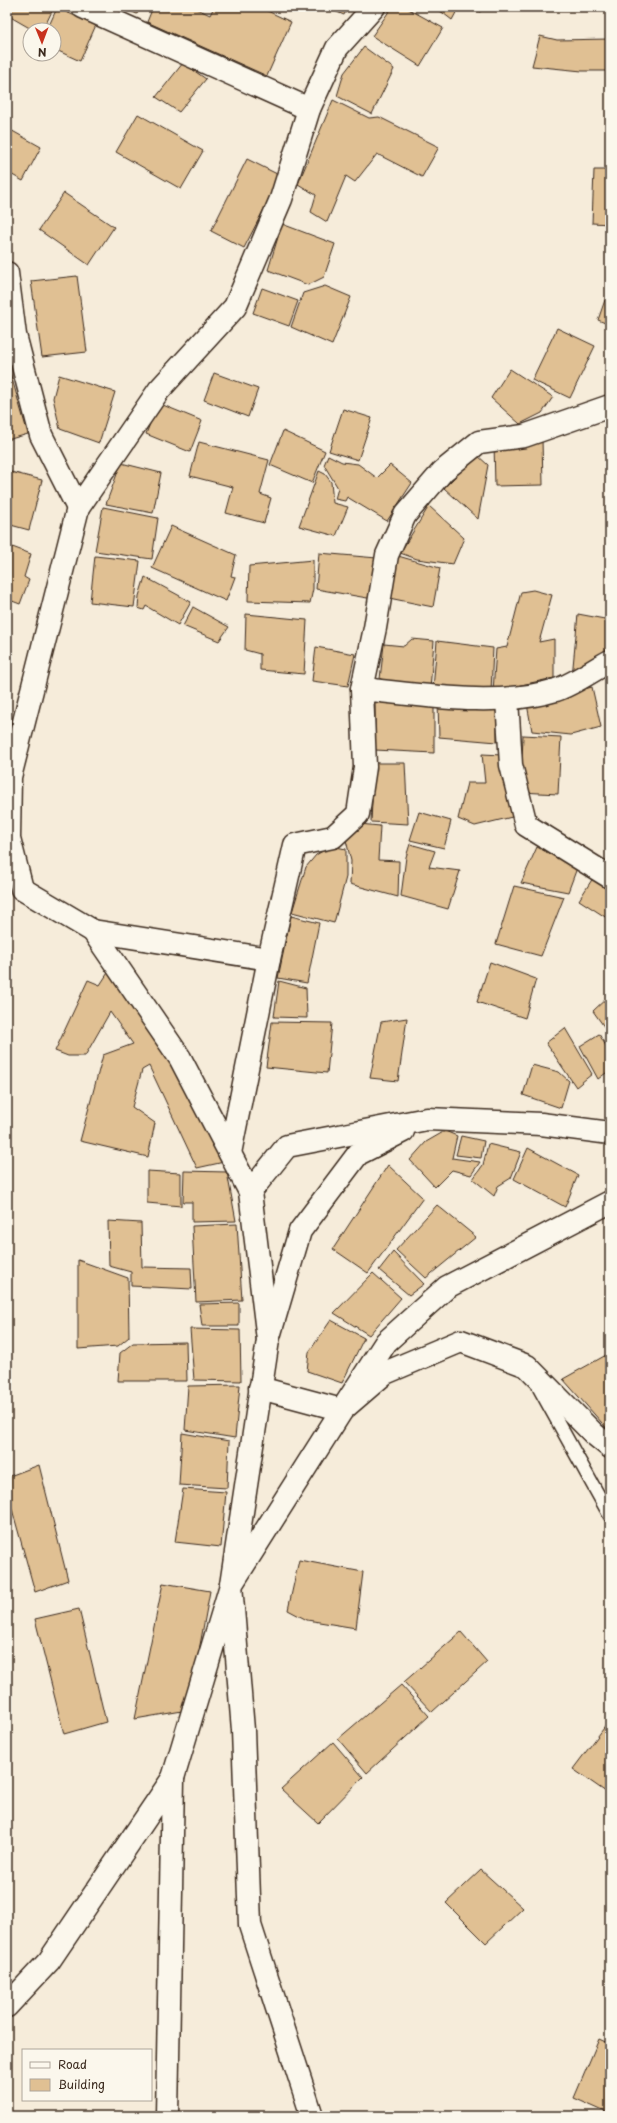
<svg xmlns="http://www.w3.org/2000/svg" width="617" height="2123" font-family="'Playpen Sans',sans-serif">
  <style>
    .building { fill: #e0c093; stroke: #3b2a1e }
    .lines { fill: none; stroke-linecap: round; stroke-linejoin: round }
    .lane-casing { stroke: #3b2a1e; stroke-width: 15 }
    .street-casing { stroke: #3b2a1e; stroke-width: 25 }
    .secondary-casing { stroke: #3b2a1e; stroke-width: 25 }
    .lane { stroke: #fbf7ec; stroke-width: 12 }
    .street { stroke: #fbf7ec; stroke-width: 22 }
    .secondary { stroke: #fbf7ec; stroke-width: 22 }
  </style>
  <rect width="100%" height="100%" fill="#f6ecda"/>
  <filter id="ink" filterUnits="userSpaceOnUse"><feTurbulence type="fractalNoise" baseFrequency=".025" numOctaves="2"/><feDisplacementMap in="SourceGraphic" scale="8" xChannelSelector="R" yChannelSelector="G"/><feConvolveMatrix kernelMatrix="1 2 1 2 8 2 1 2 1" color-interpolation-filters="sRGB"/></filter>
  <g filter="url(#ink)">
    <!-- building -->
    <g class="building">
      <polygon points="7,7 54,7 43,30 33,30 7,15"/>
      <polygon points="120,7 140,7 137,14"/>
      <polygon points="153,7 193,7 210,15 214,7 259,7 291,22 267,76 147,22"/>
      <polygon points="325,7 348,7 344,15"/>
      <polygon points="392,7 405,7 443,28 420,66 372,36"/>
      <polygon points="435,7 459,7 452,20"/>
      <polygon points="468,7 484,7 480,12"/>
      <polygon points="57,8 96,25 80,61 54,49 54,30 47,30"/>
      <polygon points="540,36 557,40 610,39 610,71 582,71 532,66"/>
      <polygon points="364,47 394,69 372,114 337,96 344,73"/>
      <polygon points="183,63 206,79 179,112 156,97"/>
      <polygon points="333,100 369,118 379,117 439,147 422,177 377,154 355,182 346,176 327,222 311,212 316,195 298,184"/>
      <polygon points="138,114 203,151 181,189 116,152"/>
      <polygon points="7,128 41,147 23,181 7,172"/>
      <polygon points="247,159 281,176 244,248 211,231"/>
      <polygon points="594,170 610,170 610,224 592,223"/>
      <polygon points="64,193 114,227 89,265 39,230"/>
      <polygon points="282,224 335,244 324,277 308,285 268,270"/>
      <polygon points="77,276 87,352 42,357 31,281"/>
      <polygon points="325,286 351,297 332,345 291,327 303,293"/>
      <polygon points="262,288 298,301 289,326 253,313"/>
      <polygon points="605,300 610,301 610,325 598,320"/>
      <polygon points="557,328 595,346 570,398 532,380"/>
      <polygon points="7,362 28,434 7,440"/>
      <polygon points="510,369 553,397 542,413 520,424 491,398"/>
      <polygon points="214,373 258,389 248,417 204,400"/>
      <polygon points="59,375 115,392 99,443 60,429 53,398"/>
      <polygon points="158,403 202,421 190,452 146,434"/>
      <polygon points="343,409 372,418 358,460 329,451"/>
      <polygon points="283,431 325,451 312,483 270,465"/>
      <polygon points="542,439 543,485 495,486 494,443"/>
      <polygon points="199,442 269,460 260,494 271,498 264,523 226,513 233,487 190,476"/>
      <polygon points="328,455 342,462 358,464 377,478 390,465 412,483 387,521 347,497 345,501 335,499 338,488 324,465"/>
      <polygon points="477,455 488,465 478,519 444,488"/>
      <polygon points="121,463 161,473 153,513 106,504"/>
      <polygon points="7,471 42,480 29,530 7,524"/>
      <polygon points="319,471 325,474 331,482 333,503 348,507 336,536 299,526"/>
      <polygon points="429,506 464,538 453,564 417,559 400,553"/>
      <polygon points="103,507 158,518 152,559 95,551"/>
      <polygon points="171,526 236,555 231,576 235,577 226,601 152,568"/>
      <polygon points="7,545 31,554 24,577 29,580 20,604 7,599"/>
      <polygon points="319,553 377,558 373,599 316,589"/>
      <polygon points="95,556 140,561 134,607 90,602"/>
      <polygon points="398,556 440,568 433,607 389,598"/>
      <polygon points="313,560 313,589 310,603 248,601 249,566"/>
      <polygon points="145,577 191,602 178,625 146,606 144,610 138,608 139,596"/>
      <polygon points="533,590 552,595 539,642 554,639 554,678 493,691 496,649 507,647 521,592"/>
      <polygon points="193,607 229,627 219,641 183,626"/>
      <polygon points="246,614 307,620 304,674 260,670 260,654 245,650"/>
      <polygon points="578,614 610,620 610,645 601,657 572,677"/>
      <polygon points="412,639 434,641 430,689 380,679 384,644 404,646"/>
      <polygon points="437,641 493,648 491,692 433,689"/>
      <polygon points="316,647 355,654 348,686 312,681"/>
      <polygon points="592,687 601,727 571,735 532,731 527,704"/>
      <polygon points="7,699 11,730 7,745"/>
      <polygon points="375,701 434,705 434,753 375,750"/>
      <polygon points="438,702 497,705 497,742 439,737"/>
      <polygon points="523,735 561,737 558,794 521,792"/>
      <polygon points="482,754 502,755 512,817 475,826 458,819 467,783 485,783"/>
      <polygon points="374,763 405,763 408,824 371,822"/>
      <polygon points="419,812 451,821 444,848 410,840"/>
      <polygon points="359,824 380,826 378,860 399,861 398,897 350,884 351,861 346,840 347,833"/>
      <polygon points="410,844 435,851 429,867 460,871 448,909 401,896 406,857"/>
      <polygon points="331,846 346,849 346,877 334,923 292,912 306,867 316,855"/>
      <polygon points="537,847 577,868 568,892 521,883"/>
      <polygon points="593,878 610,888 610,920 579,900"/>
      <polygon points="514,886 564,897 541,956 496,944"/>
      <polygon points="291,916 319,923 307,983 278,978"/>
      <polygon points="490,962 536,979 525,1018 477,1002"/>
      <polygon points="111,968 175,1063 224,1162 197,1168 149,1066 142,1070 132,1107 155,1123 148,1157 80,1141 103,1055 133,1044 110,1012 85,1056 68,1056 55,1051 88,980 100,985"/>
      <polygon points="279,981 306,988 307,1018 274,1017"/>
      <polygon points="610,995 610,1035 593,1011"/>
      <polygon points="407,1018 398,1081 370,1078 381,1022"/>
      <polygon points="272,1022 332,1023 327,1073 266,1067"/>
      <polygon points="565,1028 592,1074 576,1087 546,1043"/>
      <polygon points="599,1034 610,1053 610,1070 598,1079 580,1046"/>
      <polygon points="532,1065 559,1072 569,1081 561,1108 523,1095"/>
      <polygon points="445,1131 457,1136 452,1158 480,1162 471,1175 452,1170 435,1187 410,1160 426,1142"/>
      <polygon points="461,1136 484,1141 481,1158 456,1155"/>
      <polygon points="488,1144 521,1152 511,1178 498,1186 494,1196 473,1179 483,1165"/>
      <polygon points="528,1148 578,1175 565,1207 514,1179"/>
      <polygon points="388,1165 423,1198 368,1273 333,1249"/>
      <polygon points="147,1171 181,1173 181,1206 147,1203"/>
      <polygon points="184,1171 227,1172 236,1221 192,1222 192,1202 183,1202"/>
      <polygon points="437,1205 476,1237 426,1278 396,1250"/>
      <polygon points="108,1221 141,1223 142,1267 191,1268 192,1289 131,1286 131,1272 109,1266"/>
      <polygon points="237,1224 242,1300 196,1302 192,1226"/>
      <polygon points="393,1252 424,1284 409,1295 379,1270"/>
      <polygon points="78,1260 128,1278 129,1337 118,1346 78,1349"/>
      <polygon points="373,1273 401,1298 369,1335 334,1313"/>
      <polygon points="239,1303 239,1326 202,1326 199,1304"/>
      <polygon points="331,1320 364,1338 342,1383 307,1371 309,1352"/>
      <polygon points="190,1329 240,1330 241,1381 194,1380"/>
      <polygon points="186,1342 187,1381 118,1381 120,1353 133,1343"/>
      <polygon points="608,1354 610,1357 610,1432 563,1379"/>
      <polygon points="240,1385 235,1438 185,1430 188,1386"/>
      <polygon points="182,1433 229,1441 227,1488 179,1485"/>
      <polygon points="39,1465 68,1580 35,1592 7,1491 7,1477"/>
      <polygon points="183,1489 226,1492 221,1547 175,1542"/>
      <polygon points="299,1560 363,1572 356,1628 307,1620 288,1610"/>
      <polygon points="163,1583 210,1591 188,1710 135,1719"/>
      <polygon points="79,1609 106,1722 64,1734 35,1619"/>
      <polygon points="461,1632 487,1662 432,1712 404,1682"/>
      <polygon points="401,1685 429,1716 367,1773 338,1739"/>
      <polygon points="610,1720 610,1786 606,1792 573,1769"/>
      <polygon points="333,1742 363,1777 318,1823 281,1789"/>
      <polygon points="481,1870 523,1908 486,1943 446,1903"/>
      <polygon points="599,2039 610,2044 610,2114 574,2098"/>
    </g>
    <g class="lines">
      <defs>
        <polyline id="lane" points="539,1388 610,1516"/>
        <g id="street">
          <polyline points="83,7 309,109"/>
          <polyline points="7,273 15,335 41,435 78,508"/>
          <path d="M362,689c61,6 134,19 194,1 18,-6 37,-20 54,-29"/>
          <polyline points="507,699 511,765 526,825 610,877"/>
          <polyline points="93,931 269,959"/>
          <polyline points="230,1153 269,959 295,845 333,837 358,814 365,767 362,689 375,628 387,555 405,515 443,471 479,442 524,436 610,406"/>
          <polyline points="250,1192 287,1146 427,1119 541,1124 610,1133"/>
          <polyline points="268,1340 300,1231 358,1154 403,1131"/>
          <polyline points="260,1388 342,1410 386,1342 447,1287 610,1202"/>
          <polyline points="7,2006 49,1961 173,1778 231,1585 342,1410 385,1373 461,1341 527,1366 594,1434 610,1447"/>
          <polyline points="167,2116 173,1778"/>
        </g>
        <polyline id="secondary" points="312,2116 250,1925 243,1730 231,1585 268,1340 250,1192 180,1058 93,931 22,889 9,838 10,777 78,508 159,390 235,307 281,199 309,109 337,48 374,7"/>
      </defs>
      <!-- lane casing -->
      <use href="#lane" class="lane-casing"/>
      <!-- street casing -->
      <use href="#street" class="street-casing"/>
      <!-- secondary casing -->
      <use href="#secondary" class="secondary-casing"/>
      <!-- lane -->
      <use href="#lane" class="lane"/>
      <!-- street -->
      <use href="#street" class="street"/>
      <!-- secondary -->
      <use href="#secondary" class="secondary"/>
    </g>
  </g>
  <!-- margin -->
  <rect width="617" height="2123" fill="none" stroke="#fbf7ec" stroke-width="24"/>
  <rect x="12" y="12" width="593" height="2099" fill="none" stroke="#3b2a1e" stroke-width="1.5" filter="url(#ink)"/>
  <!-- legend -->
  <rect x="22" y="2049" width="130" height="52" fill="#fbf7ec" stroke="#aea59a"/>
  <rect x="30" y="2062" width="20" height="6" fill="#fbf7ec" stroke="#aea59a"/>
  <text x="58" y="2069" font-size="12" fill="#3b2a1e">Road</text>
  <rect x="30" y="2079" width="20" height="12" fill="#e0c093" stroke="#aea59a"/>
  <text x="58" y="2089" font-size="12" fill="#3b2a1e">Building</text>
  <!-- north arrow -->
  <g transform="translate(42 42) rotate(179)"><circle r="19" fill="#fbf7ec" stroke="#aea59a"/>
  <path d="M0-3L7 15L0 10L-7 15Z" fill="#c8321e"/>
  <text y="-6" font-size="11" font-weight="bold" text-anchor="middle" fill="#3b2a1e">N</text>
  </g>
</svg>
